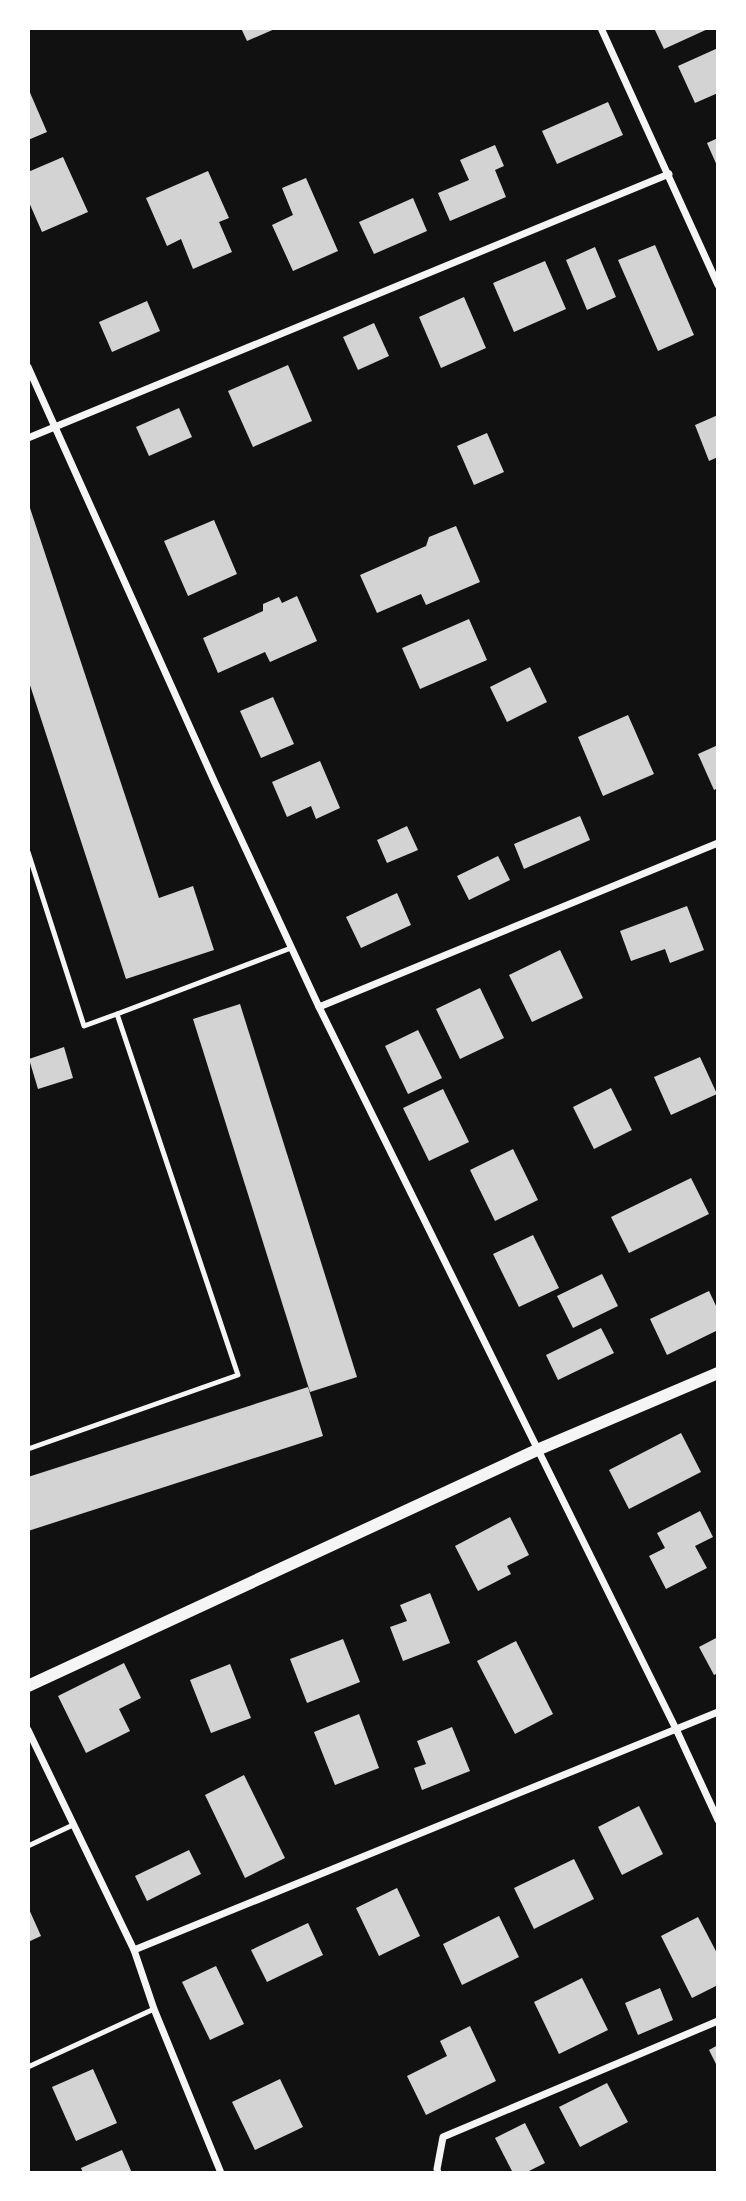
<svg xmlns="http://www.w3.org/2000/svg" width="746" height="2201" font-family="Rubik,sans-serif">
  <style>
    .building { fill: #d3d3d3 }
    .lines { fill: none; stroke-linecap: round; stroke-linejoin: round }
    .service { stroke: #f5f5f5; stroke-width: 5 }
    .minor { stroke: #f5f5f5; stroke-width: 7 }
    .tertiary { stroke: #f5f5f5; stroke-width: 12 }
  </style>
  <rect width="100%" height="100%" fill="#111"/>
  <!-- building -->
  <g class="building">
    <polygon points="241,28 277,28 247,41"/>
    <polygon points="654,28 710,28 664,49"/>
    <polygon points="718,48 718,93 695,103 678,66"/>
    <polygon points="28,88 47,132 28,140"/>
    <polygon points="608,102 623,135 557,164 542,131"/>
    <polygon points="718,138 718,168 707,143"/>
    <polygon points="495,145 504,166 495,170 506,197 450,221 438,193 469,180 460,160"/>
    <polygon points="63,157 88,212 42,232 28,200 28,172"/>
    <polygon points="208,171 229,218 219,222 232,252 193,269 181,239 167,246 146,198"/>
    <polygon points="306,178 338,251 293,271 272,225 293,215 282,188"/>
    <polygon points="413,198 427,231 374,254 359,222"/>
    <polygon points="655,245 694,335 658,351 618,260"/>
    <polygon points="595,247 616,297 587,310 566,260"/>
    <polygon points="545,261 566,309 514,332 493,283"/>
    <polygon points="464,297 486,348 441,368 419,317"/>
    <polygon points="147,301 160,331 112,352 99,322"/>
    <polygon points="374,323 389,356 358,370 343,337"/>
    <polygon points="288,365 312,421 253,447 228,391"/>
    <polygon points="179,408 192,437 149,456 136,427"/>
    <polygon points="718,415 718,457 709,461 695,425"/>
    <polygon points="487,433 504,472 474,485 457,446"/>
    <polygon points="28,502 159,898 193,886 214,950 126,979 28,679"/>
    <polygon points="214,520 237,574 188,596 164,541"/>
    <polygon points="456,526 480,582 426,605 421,594 377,613 360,575 426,546 429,537"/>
    <polygon points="297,596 317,641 270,662 265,652 218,673 203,638 263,611 263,604 279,597 282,603"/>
    <polygon points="469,619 487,660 420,689 402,648"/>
    <polygon points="530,667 547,702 507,722 490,687"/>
    <polygon points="273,697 294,744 261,758 240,711"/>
    <polygon points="628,715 654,774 603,796 578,737"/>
    <polygon points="718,745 718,788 714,790 698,754"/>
    <polygon points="320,761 340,808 316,819 311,806 287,817 272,782"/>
    <polygon points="580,816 590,840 524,869 514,844"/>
    <polygon points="407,826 418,850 387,863 377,840"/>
    <polygon points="498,856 510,880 469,900 457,876"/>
    <polygon points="397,893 411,925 361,948 346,917"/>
    <polygon points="687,906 704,950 670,963 665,949 631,961 620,931"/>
    <polygon points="560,950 583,998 532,1022 509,975"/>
    <polygon points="480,988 504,1038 460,1059 436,1009"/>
    <polygon points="240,1004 357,1377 310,1392 193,1019"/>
    <polygon points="418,1030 442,1078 408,1094 385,1046"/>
    <polygon points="64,1047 73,1078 38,1089 29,1059"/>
    <polygon points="700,1057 717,1094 671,1115 654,1077"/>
    <polygon points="611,1088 632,1130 594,1149 573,1107"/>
    <polygon points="443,1089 469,1142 429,1161 403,1108"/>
    <polygon points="513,1149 538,1200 495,1221 470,1170"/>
    <polygon points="691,1178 709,1214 629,1253 611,1217"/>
    <polygon points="533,1235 559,1288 519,1307 493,1254"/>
    <polygon points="602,1274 618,1306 573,1328 557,1296"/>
    <polygon points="709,1291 718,1310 718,1330 667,1355 650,1319"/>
    <polygon points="601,1328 614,1353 558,1380 546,1355"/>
    <polygon points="308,1387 323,1436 28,1531 28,1477"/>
    <polygon points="681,1433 701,1472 629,1509 609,1470"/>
    <polygon points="700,1511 713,1537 695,1546 707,1568 666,1589 649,1556 665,1548 657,1533"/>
    <polygon points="510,1517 529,1555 507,1566 511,1574 478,1591 455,1546"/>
    <polygon points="430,1593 450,1643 403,1661 390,1627 407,1621 400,1605"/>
    <polygon points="718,1637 718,1673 714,1675 699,1647"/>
    <polygon points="343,1639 360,1682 307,1703 290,1659"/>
    <polygon points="516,1641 553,1714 515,1734 477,1661"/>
    <polygon points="124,1663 141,1698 119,1709 130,1731 86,1753 58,1696"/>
    <polygon points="230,1664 251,1718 211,1733 190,1680"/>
    <polygon points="359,1714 379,1768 335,1785 314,1732"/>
    <polygon points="452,1727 470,1771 422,1790 414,1768 426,1764 417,1741"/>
    <polygon points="244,1775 285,1858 245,1878 205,1795"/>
    <polygon points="639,1806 663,1854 622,1875 598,1827"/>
    <polygon points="189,1850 201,1874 147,1901 135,1876"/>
    <polygon points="574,1859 594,1899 534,1929 514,1888"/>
    <polygon points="397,1888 420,1936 379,1956 356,1908"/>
    <polygon points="28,1907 41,1936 28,1942"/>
    <polygon points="499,1916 519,1957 462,1985 443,1944"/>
    <polygon points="698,1917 718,1955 718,1985 692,1998 661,1936"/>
    <polygon points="308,1923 323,1955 267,1982 251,1950"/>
    <polygon points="216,1966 244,2024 210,2040 182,1982"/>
    <polygon points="582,1978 608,2030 559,2054 534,2002"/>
    <polygon points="660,1988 673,2020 638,2035 625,2003"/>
    <polygon points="470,2026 496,2081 426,2115 407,2076 447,2056 440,2041"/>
    <polygon points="718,2045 718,2068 709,2050"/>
    <polygon points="93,2069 117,2123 76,2141 52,2087"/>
    <polygon points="280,2079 303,2127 255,2150 232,2102"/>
    <polygon points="607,2083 628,2122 580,2147 559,2107"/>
    <polygon points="525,2123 545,2163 525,2173 513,2173 495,2138"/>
    <polygon points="122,2150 132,2173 83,2173 81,2168"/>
  </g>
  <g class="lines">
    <!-- service -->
    <g class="service">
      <polyline points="28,852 84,1026 117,1014"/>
      <polyline points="28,1449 238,1375 117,1014 291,948"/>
      <polyline points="28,1846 73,1825"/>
      <polyline points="28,2067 154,2009"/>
    </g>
    <!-- minor -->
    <g class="minor">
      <polyline points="601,28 718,285"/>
      <polyline points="28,367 215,783 319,1007 676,1729 718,1820"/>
      <polyline points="28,438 669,174"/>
      <polyline points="319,1007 718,843"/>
      <polyline points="28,1730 134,1950 154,2009 221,2173"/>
      <polyline points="134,1950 718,1712"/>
      <polyline points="438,2173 437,2169 443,2137 718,2021"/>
    </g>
    <!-- tertiary -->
    <polyline class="tertiary" points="28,1686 537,1450 718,1373"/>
  </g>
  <!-- border -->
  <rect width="746" height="2201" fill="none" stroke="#ffffff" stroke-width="60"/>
</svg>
